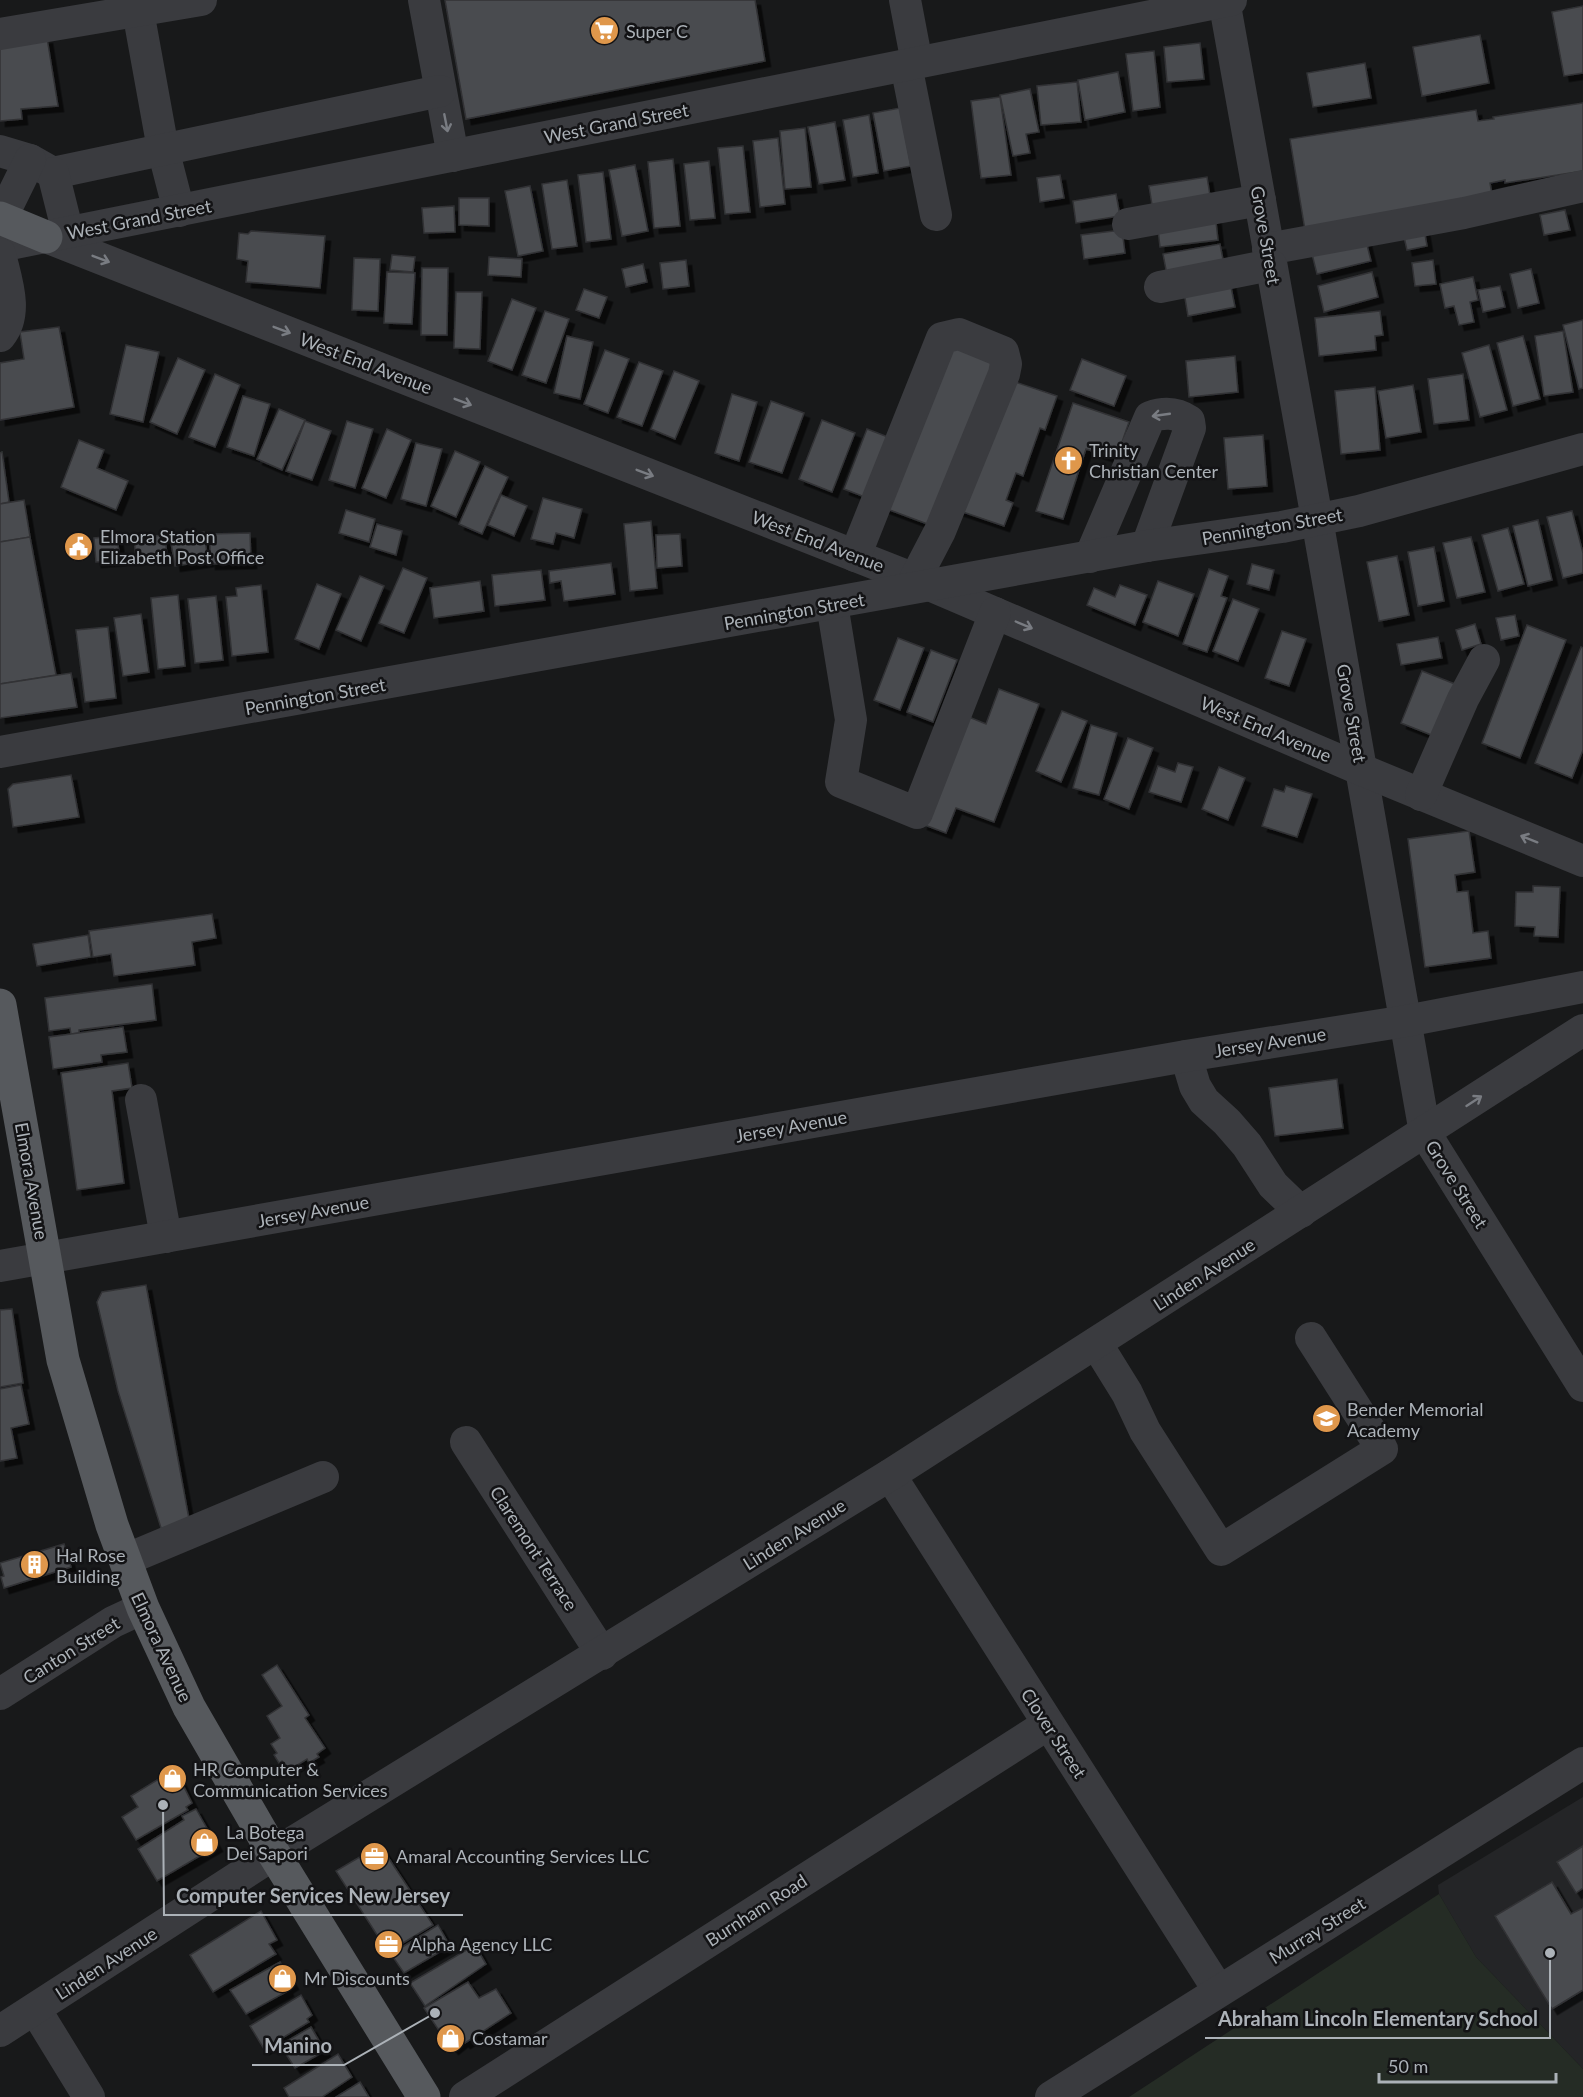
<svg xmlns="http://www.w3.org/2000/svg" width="1583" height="2097" font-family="Lato,sans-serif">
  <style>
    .built { fill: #242527 }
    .green { fill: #252c25 }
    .building { fill: #4a4c4f; stroke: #323336; stroke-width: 1.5; filter: url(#shadow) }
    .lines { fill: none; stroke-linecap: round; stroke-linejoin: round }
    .minor { stroke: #3a3b3f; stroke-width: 32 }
    .major { stroke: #56595d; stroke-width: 33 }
    .oneway { stroke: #797c82 }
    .labels { text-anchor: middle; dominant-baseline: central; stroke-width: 5; stroke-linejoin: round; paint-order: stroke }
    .poi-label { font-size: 18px; fill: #acb2b8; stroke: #131315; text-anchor: start }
    .street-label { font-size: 18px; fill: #acb2b8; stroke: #131315 }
    .leader { fill: none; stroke: #acb2b8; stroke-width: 2 }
    .callout-dot { fill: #acb2b8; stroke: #131315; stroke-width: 2 }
    .callout-label { font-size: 20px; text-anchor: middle; font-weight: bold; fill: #acb2b8; stroke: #131315; stroke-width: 5; stroke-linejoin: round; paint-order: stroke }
  </style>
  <defs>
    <filter id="shadow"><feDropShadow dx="5.5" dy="5.5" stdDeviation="0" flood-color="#0009"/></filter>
  </defs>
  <rect width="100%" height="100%" fill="#18191a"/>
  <!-- built -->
  <polygon class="built" points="1583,1797 1583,2069 1476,1957 1439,1894 1438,1885"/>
  <!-- green -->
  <polygon class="green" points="1439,1894 1476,1957 1583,2069 1583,2097 1129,2097"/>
  <!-- building -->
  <g class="building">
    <polygon points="445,0 755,0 765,61 466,119"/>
    <polygon points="1583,6 1583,73 1564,76 1552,12"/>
    <polygon points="1480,35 1489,83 1422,96 1413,47"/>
    <polygon points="47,38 58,106 21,109 22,119 0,121 0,45"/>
    <polygon points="1200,43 1204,79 1167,82 1164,47"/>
    <polygon points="1154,51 1160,107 1133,111 1126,54"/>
    <polygon points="1365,63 1371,98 1313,107 1307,73"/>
    <polygon points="1118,72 1125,112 1085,120 1078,80"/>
    <polygon points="1077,82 1081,122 1041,125 1037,86"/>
    <polygon points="1030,89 1039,132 1026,134 1030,153 1013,156 1000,95"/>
    <polygon points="1000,97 1011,175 981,178 971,101"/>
    <polygon points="1583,103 1583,171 1505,183 1505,180 1490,183 1493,200 1305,230 1290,139 1476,110 1478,121 1494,119 1493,117"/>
    <polygon points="900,108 911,166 884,171 873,113"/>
    <polygon points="869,115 878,173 853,177 843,120"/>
    <polygon points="835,122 845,180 819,184 808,127"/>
    <polygon points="805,128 811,187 785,189 780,131"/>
    <polygon points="778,138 785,204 760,207 753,141"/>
    <polygon points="743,146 750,212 725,214 718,148"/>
    <polygon points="673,159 680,226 654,228 648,162"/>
    <polygon points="709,161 715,218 690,220 684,164"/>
    <polygon points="635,165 648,231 622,236 609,170"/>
    <polygon points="603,172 611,239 586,242 578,175"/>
    <polygon points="1060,175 1064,198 1040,202 1037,178"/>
    <polygon points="1207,177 1211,202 1153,211 1149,186"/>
    <polygon points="567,180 577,246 552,249 542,184"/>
    <polygon points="530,186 543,251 518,256 505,191"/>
    <polygon points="1116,194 1120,216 1076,223 1073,201"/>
    <polygon points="459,198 489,198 489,226 459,225"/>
    <polygon points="454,206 455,232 424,233 422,208"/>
    <polygon points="1565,210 1570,230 1544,235 1540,215"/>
    <polygon points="1215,213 1218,240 1160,247 1157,220"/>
    <polygon points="1423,223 1427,246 1407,250 1402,228"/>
    <polygon points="1122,230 1125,253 1084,259 1081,235"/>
    <polygon points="251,231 325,236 320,288 246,282 248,261 237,259 239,233 248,234"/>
    <polygon points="1365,237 1371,261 1317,274 1311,250"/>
    <polygon points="1220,244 1224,265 1167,275 1163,254"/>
    <polygon points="392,255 415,257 413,272 390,270"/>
    <polygon points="489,257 522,259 521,277 488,275"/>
    <polygon points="354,258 380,259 378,311 352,310"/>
    <polygon points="686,260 689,286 663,289 660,263"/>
    <polygon points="1433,260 1436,284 1415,286 1412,263"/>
    <polygon points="643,264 647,282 626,287 622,269"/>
    <polygon points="422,268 448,268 447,335 421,335"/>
    <polygon points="1531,269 1539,303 1518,308 1510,274"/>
    <polygon points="387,272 415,273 412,324 384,323"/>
    <polygon points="1372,272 1378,297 1324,312 1318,286"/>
    <polygon points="1229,277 1235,307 1188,316 1183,286"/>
    <polygon points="1473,277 1478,300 1470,302 1474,322 1459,325 1454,306 1445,308 1440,284"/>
    <polygon points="1500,286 1505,307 1483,312 1478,290"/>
    <polygon points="584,289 607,297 599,318 576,310"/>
    <polygon points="456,292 482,292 480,349 454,348"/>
    <polygon points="512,299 536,308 512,370 488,361"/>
    <polygon points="545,311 569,319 546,383 522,375"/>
    <polygon points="1380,311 1383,335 1375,336 1376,350 1319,356 1315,318"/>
    <polygon points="1583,320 1583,388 1579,389 1563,325"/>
    <polygon points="59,327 74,407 0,420 0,363 24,359 20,332"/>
    <polygon points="1563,331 1573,392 1544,396 1535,336"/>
    <polygon points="567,336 593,342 580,399 554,393"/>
    <polygon points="1523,336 1540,399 1513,406 1497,343"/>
    <polygon points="941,341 1001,363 930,525 879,506"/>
    <polygon points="126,345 159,352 143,422 110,414"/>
    <polygon points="1489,345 1507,410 1480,417 1462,353"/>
    <polygon points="605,350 629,359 608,413 584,404"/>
    <polygon points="1235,356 1238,392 1189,397 1186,361"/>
    <polygon points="178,358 205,370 177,434 150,422"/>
    <polygon points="1082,359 1126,376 1114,406 1070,390"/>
    <polygon points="639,362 663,371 642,426 617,417"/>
    <polygon points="674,371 699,381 675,439 651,429"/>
    <polygon points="215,374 240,385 215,447 189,437"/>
    <polygon points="1463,374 1469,420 1434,424 1428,379"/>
    <polygon points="1006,379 1057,396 1045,430 1040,428 1023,476 1016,473 1006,500 1013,503 1004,526 957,510"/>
    <polygon points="1413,385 1421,432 1386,438 1378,391"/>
    <polygon points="1375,387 1380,450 1341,454 1335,391"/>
    <polygon points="732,394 757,402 739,461 715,453"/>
    <polygon points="243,396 270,404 254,456 227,447"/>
    <polygon points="771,401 804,413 782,473 749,462"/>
    <polygon points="1073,403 1129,422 1116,459 1086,449 1063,519 1036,511"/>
    <polygon points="279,409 305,420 282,470 257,459"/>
    <polygon points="822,420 855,433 832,492 799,479"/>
    <polygon points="305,421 331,431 312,480 286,471"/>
    <polygon points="347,421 373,429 355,488 329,480"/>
    <polygon points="387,429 411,440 386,498 362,488"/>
    <polygon points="867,429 893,439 870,499 844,489"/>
    <polygon points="1263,435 1267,486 1228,489 1224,438"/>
    <polygon points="79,440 104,450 97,468 128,481 116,510 61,487"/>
    <polygon points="416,443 442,449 426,506 401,499"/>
    <polygon points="455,451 480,462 456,517 431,506"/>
    <polygon points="2,452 9,502 0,504 0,453"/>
    <polygon points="485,466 508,477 482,534 459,524"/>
    <polygon points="501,495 527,506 514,536 488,525"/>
    <polygon points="543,498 582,509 574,538 556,533 553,544 531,539"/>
    <polygon points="24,500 30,537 0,542 0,504"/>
    <polygon points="346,510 375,519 369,542 339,533"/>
    <polygon points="1572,511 1583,553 1583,573 1563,578 1547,517"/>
    <polygon points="1538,520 1552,580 1528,586 1513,526"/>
    <polygon points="651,521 657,588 630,591 624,524"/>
    <polygon points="377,524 402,531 396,555 370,547"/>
    <polygon points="1508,528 1524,584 1498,591 1482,535"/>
    <polygon points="204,532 208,561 175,566 170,537"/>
    <polygon points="250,533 251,563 210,564 210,534"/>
    <polygon points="680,534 682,566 657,568 656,535"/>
    <polygon points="165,535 167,556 136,559 134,538"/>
    <polygon points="117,536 120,560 96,562 94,538"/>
    <polygon points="30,537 56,675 0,684 0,542"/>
    <polygon points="1471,537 1485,592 1457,598 1443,543"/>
    <polygon points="1434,547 1444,601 1418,606 1408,552"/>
    <polygon points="1397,556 1409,615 1379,621 1367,562"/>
    <polygon points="611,563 615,594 564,601 561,581 550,583 549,571"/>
    <polygon points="1252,564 1274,570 1269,590 1247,584"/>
    <polygon points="403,568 427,578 404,633 379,623"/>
    <polygon points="1209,569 1228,576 1221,596 1227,598 1207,652 1183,644"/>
    <polygon points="541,570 545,600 495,606 492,575"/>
    <polygon points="360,576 384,586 361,641 336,630"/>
    <polygon points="480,581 484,611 434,618 430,588"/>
    <polygon points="1158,581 1194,594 1178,636 1143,622"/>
    <polygon points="317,584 341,594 319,649 295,639"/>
    <polygon points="261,585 268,652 232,656 226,597 237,596 236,588"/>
    <polygon points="1120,585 1147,595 1135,625 1087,605 1094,588 1115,597"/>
    <polygon points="178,595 185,666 158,669 151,598"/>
    <polygon points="216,596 223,660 195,663 188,599"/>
    <polygon points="1233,599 1259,609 1238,661 1213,651"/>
    <polygon points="141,614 149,672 123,676 114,618"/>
    <polygon points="1515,615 1519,636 1501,640 1496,618"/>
    <polygon points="1475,624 1481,644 1462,650 1456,630"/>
    <polygon points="1527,625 1566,640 1520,758 1482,743"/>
    <polygon points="108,627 116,698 85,702 76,630"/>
    <polygon points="1282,631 1306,639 1289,686 1265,678"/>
    <polygon points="1438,637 1442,658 1401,665 1397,644"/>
    <polygon points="898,638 924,648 900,710 874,700"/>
    <polygon points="1581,647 1583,648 1583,750 1572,778 1535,763"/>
    <polygon points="931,650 957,660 933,722 907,712"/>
    <polygon points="1422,671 1460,686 1439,738 1401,723"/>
    <polygon points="71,673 77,707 0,718 0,684"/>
    <polygon points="999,689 1039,704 994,822 956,808 946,833 922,824 964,715 986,724"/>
    <polygon points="1062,711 1087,721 1061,782 1036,771"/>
    <polygon points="1091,725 1117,733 1099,795 1073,788"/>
    <polygon points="1128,738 1153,748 1129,809 1104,799"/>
    <polygon points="1178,763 1193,767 1181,802 1149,792 1158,766 1175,772"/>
    <polygon points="1219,767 1245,778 1228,820 1202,809"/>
    <polygon points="71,775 79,817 13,827 8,789 13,784"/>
    <polygon points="1286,786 1312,794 1297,837 1262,826 1274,789 1284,792"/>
    <polygon points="1469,831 1475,872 1455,875 1457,892 1468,891 1473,933 1488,931 1491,958 1425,967 1408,839"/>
    <polygon points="1533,886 1560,887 1558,937 1534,936 1535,927 1515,926 1516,892 1533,892"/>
    <polygon points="212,914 216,938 192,942 195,965 114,976 111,954 93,957 89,931"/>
    <polygon points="88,935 91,957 37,966 33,944"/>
    <polygon points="152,984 156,1020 79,1030 79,1033 71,1034 70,1028 49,1031 45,998"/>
    <polygon points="123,1027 127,1052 101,1055 102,1062 53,1069 49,1037"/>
    <polygon points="128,1063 132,1088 112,1091 124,1183 77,1190 61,1073"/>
    <polygon points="1337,1079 1343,1128 1275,1136 1269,1088"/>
    <polygon points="146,1285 189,1519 162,1531 118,1391 97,1302 102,1292"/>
    <polygon points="12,1309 23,1383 0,1387 0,1310"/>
    <polygon points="21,1385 29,1424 11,1428 17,1458 0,1461 0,1389"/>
    <polygon points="64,1544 71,1567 4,1588 1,1577 4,1576 0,1563"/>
    <polygon points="277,1665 309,1715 305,1718 325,1748 317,1754 319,1757 309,1763 307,1759 288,1771 282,1761 279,1763 274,1755 277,1753 271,1744 280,1738 267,1716 282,1706 262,1675"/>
    <polygon points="175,1769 192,1803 186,1807 188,1810 136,1840 122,1817 138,1807 131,1796"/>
    <polygon points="196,1809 217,1846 157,1881 138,1849 184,1820 182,1816"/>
    <polygon points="380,1845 433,1925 388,1952 336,1871"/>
    <polygon points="1583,1846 1583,1888 1576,1893 1557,1862"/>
    <polygon points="1552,1882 1571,1914 1583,1908 1583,1990 1552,2009 1495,1916"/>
    <polygon points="261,1911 277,1940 269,1944 276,1954 213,1992 190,1955"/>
    <polygon points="438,1925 450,1946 404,1973 391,1954"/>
    <polygon points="475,1945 486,1964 425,2006 410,1983"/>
    <polygon points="280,1962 293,1984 287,1988 288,1991 246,2014 230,1990"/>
    <polygon points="468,1982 479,1998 496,1989 511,2013 465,2043 463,2041 453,2049 441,2034 447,2031 444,2026 438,2029 424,2008"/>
    <polygon points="301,1995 312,2015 307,2019 309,2022 264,2049 250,2026"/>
    <polygon points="311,2027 325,2051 295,2068 280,2045"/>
    <polygon points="338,2054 352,2077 322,2097 289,2097 284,2088"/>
    <polygon points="360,2082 369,2097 336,2097"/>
  </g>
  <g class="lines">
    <!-- minor -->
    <g class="minor">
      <polyline points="424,0 453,156"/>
      <polyline points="905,0 917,63"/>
      <polyline points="1224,0 1317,519 1425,1133 1583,1386"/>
      <polyline points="138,11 163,149 179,211"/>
      <polyline points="0,34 201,0"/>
      <polyline points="906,65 936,215"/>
      <polyline points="0,151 30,160 53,173 440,91"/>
      <polyline points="53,173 68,233"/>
      <polyline points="1,219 30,160"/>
      <polyline points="1128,224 1260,200"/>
      <polyline points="46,237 932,586 1362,770 1583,861"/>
      <polyline points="0,246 1231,0"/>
      <polyline points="1268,249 1464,213 1583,186"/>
      <path d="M0,254c6,26 19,59 0,82"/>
      <polyline points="1160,287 1271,265"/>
      <polyline points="855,556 942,338 959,334 1003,352 1006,364 1004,374 940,531 915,579"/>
      <path d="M1090,557l60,-140c14,-5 26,-5 39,4l1,7 -43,118"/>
      <polyline points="832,604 851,720 841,782 917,813 995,613"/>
      <polyline points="0,752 1147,546 1282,527 1359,511 1583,449"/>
      <polyline points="1421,795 1463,699 1484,660"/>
      <polyline points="1186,1056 1195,1086 1204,1101 1227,1122 1247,1145 1273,1185 1301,1212"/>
      <polyline points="141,1100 166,1237"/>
      <polyline points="0,1266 1186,1056 1406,1021 1583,987"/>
      <polyline points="1096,1343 1127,1393 1145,1431 1221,1550 1382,1449 1311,1338"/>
      <polyline points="466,1442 602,1654"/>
      <polyline points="890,1475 1219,1991"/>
      <polyline points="125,1560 323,1477"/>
      <polyline points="0,1694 113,1622 143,1608"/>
      <polyline points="35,2009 89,2097"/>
      <polyline points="0,2031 274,1854 890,1475 1583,1030"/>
      <polyline points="465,2097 1048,1724"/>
      <polyline points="1051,2097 1583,1763"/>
    </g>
    <!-- major -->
    <g class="major">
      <polyline points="0,218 46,237"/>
      <polyline points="0,1005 63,1360 112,1525 143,1608 189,1707 274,1854 424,2097"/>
    </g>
  </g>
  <!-- one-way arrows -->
  <defs><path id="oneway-shaft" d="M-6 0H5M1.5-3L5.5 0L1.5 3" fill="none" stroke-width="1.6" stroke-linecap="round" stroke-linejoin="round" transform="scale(1.5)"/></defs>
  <g class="oneway">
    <use href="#oneway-shaft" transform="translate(446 123) rotate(79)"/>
    <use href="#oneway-shaft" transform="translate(101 259) rotate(21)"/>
    <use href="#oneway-shaft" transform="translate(282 330) rotate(21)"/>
    <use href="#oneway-shaft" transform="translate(463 402) rotate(21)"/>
    <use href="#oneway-shaft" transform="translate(1161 415) rotate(172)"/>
    <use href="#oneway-shaft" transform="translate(645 473) rotate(21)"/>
    <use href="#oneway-shaft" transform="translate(1024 625) rotate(23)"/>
    <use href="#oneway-shaft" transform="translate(1529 839) rotate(-158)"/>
    <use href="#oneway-shaft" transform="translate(1474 1101) rotate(-33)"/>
  </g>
  <!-- icons -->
  <defs>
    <symbol id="supermarket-disc" viewBox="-11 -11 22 22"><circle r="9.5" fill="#df974b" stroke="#131315"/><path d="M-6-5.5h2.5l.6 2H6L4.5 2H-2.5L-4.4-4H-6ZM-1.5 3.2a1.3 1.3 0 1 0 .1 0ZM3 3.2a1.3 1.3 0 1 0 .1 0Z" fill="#fff"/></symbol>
    <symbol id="church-disc" viewBox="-11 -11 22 22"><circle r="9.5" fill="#df974b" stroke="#131315"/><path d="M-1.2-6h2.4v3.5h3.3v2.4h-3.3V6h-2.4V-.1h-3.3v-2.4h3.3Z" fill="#fff"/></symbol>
    <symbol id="civic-disc" viewBox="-11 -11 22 22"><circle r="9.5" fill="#df974b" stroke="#131315"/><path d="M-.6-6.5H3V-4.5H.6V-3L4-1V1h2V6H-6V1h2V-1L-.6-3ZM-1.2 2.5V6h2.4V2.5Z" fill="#fff"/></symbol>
    <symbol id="school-disc" viewBox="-11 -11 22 22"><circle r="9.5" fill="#df974b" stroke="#131315"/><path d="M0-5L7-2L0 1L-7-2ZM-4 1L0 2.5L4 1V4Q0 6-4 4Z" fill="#fff"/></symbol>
    <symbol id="building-disc" viewBox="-11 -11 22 22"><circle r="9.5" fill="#df974b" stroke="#131315"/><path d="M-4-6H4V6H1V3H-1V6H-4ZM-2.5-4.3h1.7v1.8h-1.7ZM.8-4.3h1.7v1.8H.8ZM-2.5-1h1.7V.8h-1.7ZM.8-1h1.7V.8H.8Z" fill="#fff"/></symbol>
    <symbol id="shop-disc" viewBox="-11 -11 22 22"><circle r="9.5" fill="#df974b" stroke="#131315"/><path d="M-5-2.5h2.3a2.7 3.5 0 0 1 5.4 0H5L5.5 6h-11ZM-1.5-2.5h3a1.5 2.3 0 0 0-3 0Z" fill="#fff"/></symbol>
    <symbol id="office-disc" viewBox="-11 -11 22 22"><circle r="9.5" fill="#df974b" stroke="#131315"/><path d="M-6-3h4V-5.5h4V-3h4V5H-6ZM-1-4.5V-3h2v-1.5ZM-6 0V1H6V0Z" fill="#fff"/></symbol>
  </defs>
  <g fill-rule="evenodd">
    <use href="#supermarket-disc" x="588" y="14" width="33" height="33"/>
    <use href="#church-disc" x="1052" y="444" width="33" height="33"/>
    <use href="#civic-disc" x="62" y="530" width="33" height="33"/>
    <use href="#school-disc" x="1310" y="1402" width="33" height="33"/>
    <use href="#building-disc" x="18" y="1548" width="33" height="33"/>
    <use href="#shop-disc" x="156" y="1762" width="33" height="33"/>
    <use href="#shop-disc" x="188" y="1826" width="33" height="33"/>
    <use href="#office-disc" x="358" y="1840" width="33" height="33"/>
    <use href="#office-disc" x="372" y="1928" width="33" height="33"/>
    <use href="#shop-disc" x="266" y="1962" width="33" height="33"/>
    <use href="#shop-disc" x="434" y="2022" width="33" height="33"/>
  </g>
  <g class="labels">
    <!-- poi labels -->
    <g class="poi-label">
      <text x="626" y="31">Super C</text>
      <text x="1089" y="450">Trinity<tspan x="1089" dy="21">Christian Center</tspan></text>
      <text x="100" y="536">Elmora Station<tspan x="100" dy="21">Elizabeth Post Office</tspan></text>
      <text x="1347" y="1409">Bender Memorial<tspan x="1347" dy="21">Academy</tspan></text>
      <text x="56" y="1555">Hal Rose<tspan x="56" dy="21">Building</tspan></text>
      <text x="193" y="1769">HR Computer &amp;<tspan x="193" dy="21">Communication Services</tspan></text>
      <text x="226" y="1832">La Botega<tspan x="226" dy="21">Dei Sapori</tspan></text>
      <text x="396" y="1856">Amaral Accounting Services LLC</text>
      <text x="410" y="1944">Alpha Agency LLC</text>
      <text x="304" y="1978">Mr Discounts</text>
      <text x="472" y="2038">Costamar</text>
    </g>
    <!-- street labels -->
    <g class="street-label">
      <text transform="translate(616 123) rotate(-11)">West Grand Street</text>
      <text transform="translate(139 219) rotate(-11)">West Grand Street</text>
      <text transform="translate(1266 235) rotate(80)">Grove Street</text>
      <text transform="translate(366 363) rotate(21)">West End Avenue</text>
      <text transform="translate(1272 526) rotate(-10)">Pennington Street</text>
      <text transform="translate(818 541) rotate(21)">West End Avenue</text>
      <text transform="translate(794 611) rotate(-10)">Pennington Street</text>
      <text transform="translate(315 696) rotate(-10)">Pennington Street</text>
      <text transform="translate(1352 713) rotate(80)">Grove Street</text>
      <text transform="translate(1266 729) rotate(23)">West End Avenue</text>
      <text transform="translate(1270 1042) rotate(-9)">Jersey Avenue</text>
      <text transform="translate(791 1126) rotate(-10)">Jersey Avenue</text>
      <text transform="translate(32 1181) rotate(80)">Elmora Avenue</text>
      <text transform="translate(1457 1184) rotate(58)">Grove Street</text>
      <text transform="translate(313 1211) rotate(-10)">Jersey Avenue</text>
      <text transform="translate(1204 1274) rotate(-33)">Linden Avenue</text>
      <text transform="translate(794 1534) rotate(-32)">Linden Avenue</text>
      <text transform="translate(534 1548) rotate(57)">Claremont Terrace</text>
      <text transform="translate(162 1647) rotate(65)">Elmora Avenue</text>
      <text transform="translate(71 1650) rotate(-32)">Canton Street</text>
      <text transform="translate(1054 1733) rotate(57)">Clover Street</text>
      <text transform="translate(756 1910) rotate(-33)">Burnham Road</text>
      <text transform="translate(1317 1930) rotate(-32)">Murray Street</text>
      <text transform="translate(106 1963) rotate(-33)">Linden Avenue</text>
    </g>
  </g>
  <!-- callouts -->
  <path class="leader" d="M163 1805L164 1915H463M1550 1953L1550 2038H1205M435 2013L344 2065H252"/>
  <g class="callout-dot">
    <circle cx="163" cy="1805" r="6"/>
    <circle cx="1550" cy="1953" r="6"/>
    <circle cx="435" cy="2013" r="6"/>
  </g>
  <g class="callout-label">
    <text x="313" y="1903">Computer Services New Jersey</text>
    <text x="1378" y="2026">Abraham Lincoln Elementary School</text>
    <text x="298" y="2053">Manino</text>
  </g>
  <!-- scale -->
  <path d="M1379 2073v9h177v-9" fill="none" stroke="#acb2b8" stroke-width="3"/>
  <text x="1388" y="2073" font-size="18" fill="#acb2b8" stroke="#131315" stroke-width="4.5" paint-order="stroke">50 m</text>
</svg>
